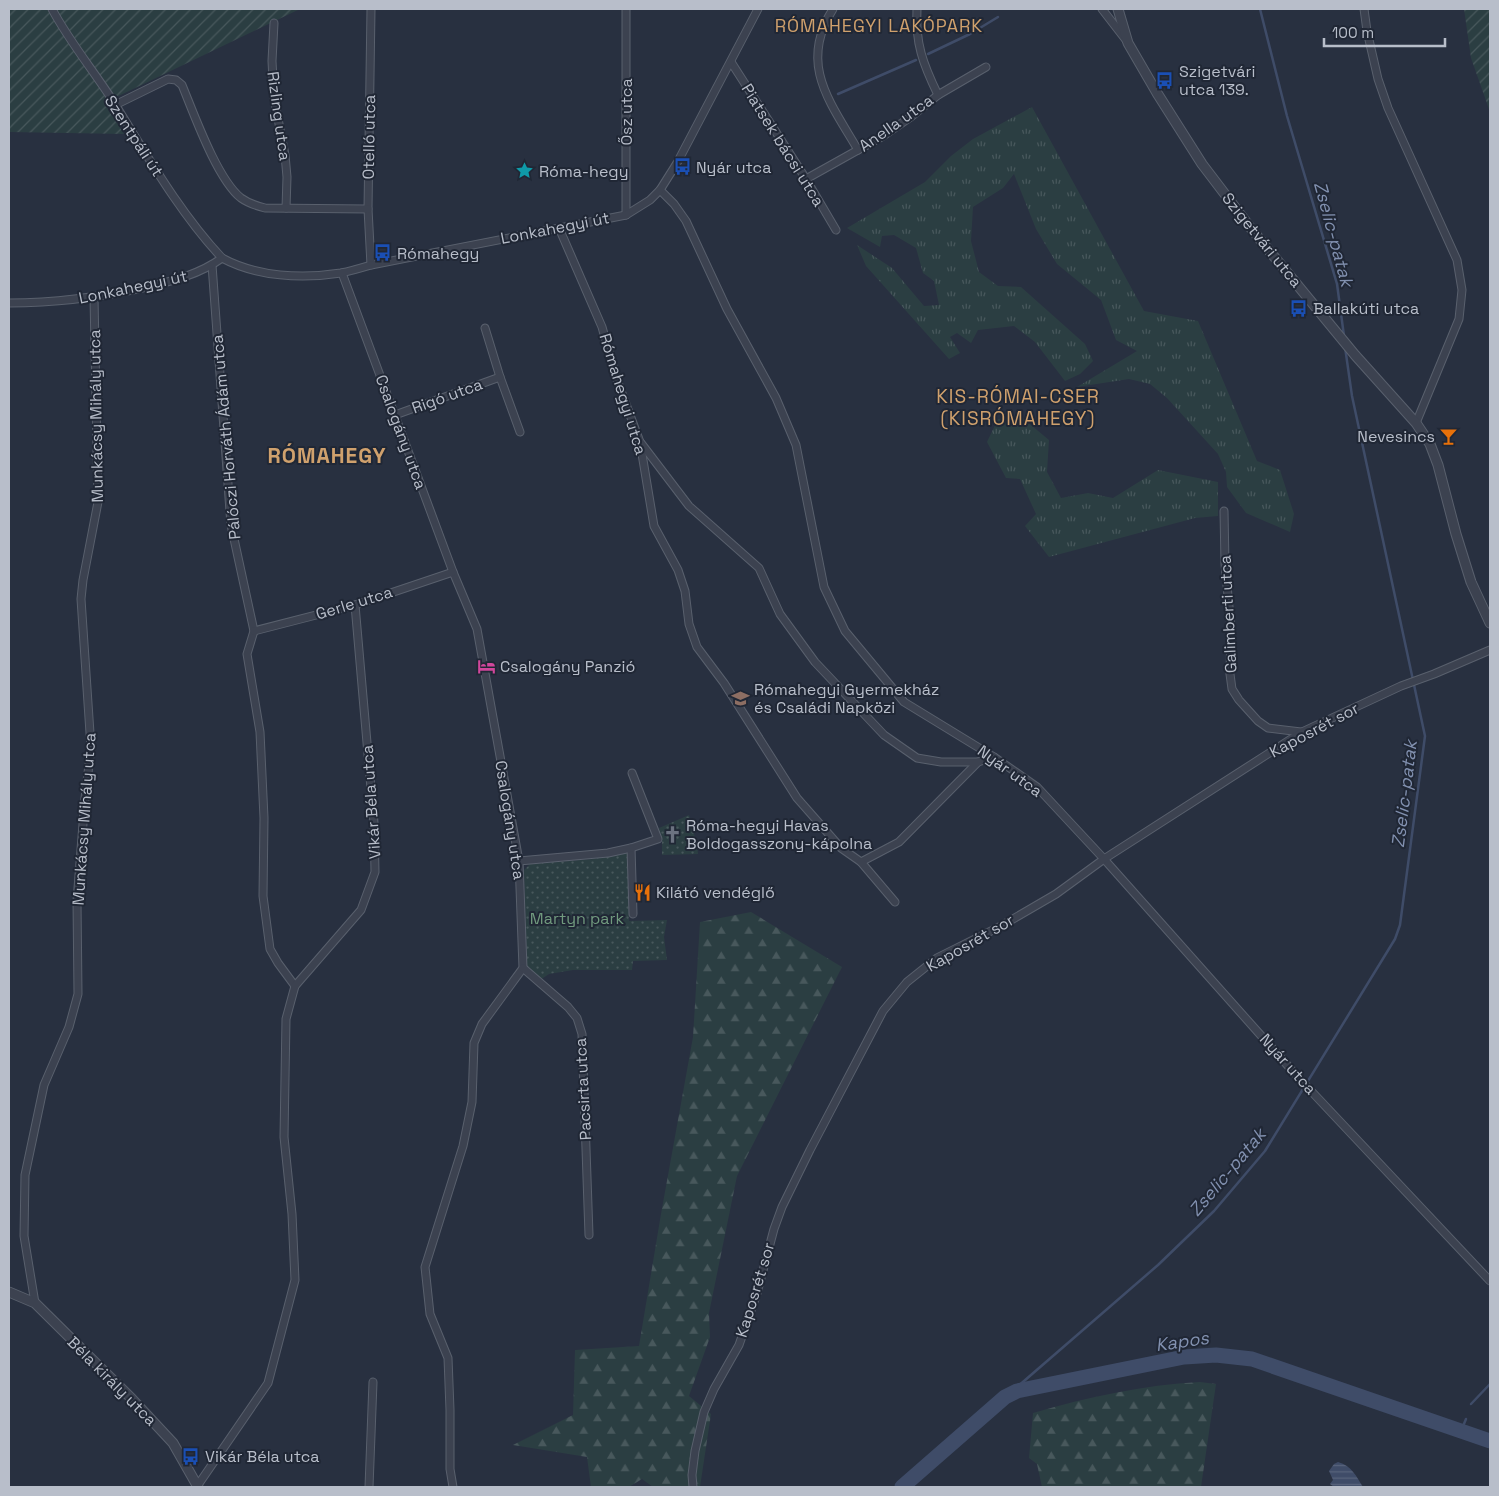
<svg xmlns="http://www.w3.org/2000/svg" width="1499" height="1496" font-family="'Space Grotesk',sans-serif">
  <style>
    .grass { fill: url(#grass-tufts) }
    .forest { fill: url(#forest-firs) }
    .park { fill: url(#park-dots) }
    .garden { fill: url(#garden-furrows) }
    .water { fill: url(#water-rules) }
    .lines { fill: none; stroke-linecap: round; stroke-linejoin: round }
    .stream { stroke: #3f4c68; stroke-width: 2.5 }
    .river { stroke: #3f4c68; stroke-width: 15 }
    .minor-casing { stroke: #59606d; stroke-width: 9 }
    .tertiary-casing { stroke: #59606d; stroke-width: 11 }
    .minor { stroke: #3c4250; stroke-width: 7 }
    .tertiary { stroke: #3c4250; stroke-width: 9 }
    .labels { text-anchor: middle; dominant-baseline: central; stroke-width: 4; stroke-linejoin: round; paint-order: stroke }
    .poi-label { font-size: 16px; fill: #b8beca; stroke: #202735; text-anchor: start }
    .street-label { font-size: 16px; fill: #b8beca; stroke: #202735 }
    .park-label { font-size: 16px; fill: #719a7e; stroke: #202735 }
    .neighbourhood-label { font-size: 18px; letter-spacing: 1px; fill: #d0a16d; stroke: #202735 }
    .water-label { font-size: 18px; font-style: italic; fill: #8291b0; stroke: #202735 }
    .quarter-label { font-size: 19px; letter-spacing: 1px; fill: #d0a16d; stroke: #202735 }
    .district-label { font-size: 21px; font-weight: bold; letter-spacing: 1px; fill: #d0a16d; stroke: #202735 }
  </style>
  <defs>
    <pattern id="grass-tufts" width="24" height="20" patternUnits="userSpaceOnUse" patternTransform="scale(1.25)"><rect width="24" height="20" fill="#2b3e42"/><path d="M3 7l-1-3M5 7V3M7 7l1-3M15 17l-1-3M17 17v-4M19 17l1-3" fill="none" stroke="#48585c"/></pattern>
    <pattern id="forest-firs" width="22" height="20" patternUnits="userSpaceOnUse" patternTransform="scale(1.25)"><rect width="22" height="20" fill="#2b3e42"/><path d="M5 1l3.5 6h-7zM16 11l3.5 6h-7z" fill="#48585c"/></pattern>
    <pattern id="park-dots" width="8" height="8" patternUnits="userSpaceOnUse" patternTransform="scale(1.25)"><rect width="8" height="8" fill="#2b3e42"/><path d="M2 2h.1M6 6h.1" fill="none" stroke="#48585c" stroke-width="1.8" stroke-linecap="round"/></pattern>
    <pattern id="garden-furrows" width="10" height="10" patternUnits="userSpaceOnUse" patternTransform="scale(1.25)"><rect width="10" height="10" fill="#2b3e42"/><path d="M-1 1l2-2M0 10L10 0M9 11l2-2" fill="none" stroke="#48585c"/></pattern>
    <pattern id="water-rules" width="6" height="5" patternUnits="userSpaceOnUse" patternTransform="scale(1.25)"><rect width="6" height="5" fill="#3f4c68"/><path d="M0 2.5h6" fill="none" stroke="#59647c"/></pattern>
  </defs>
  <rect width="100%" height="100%" fill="#283040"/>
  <!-- grass -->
  <g class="grass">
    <polygon points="1032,107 1144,311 1198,321 1257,461 1280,470 1294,514 1290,532 1246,513 1227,487 1226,472 1218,454 1167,398 1150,384 1129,379 1077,387 1137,351 1116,340 1101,300 1057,264 1036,229 1014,174 1003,188 973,207 971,241 979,272 998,286 1021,287 1085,344 1093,361 1080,374 1065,381 1035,342 1014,326 978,330 971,343 957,333 950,337 960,353 949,359 866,266 857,245 892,268 924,306 939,305 934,281 923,273 916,248 894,235 882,236 880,247 847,228 925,182 951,156 973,139"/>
    <polygon points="1020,416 1049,440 1047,472 1061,498 1088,493 1113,498 1158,470 1218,482 1218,516 1195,518 1049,557 1025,526 1036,514 1020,479 1006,478 987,442 998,419"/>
  </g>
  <!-- forest -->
  <g class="forest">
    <polygon points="751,912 842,967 737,1176 709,1313 710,1337 689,1396 711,1414 700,1487 653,1487 642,1479 629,1487 591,1487 587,1457 513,1445 573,1415 575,1350 639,1346 661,1214 693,1037 700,922"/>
    <path d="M1200,1382l16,2 -15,103h-159l-5,-23 -8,-6 4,-45c55,-16 110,-28 167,-31z"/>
  </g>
  <!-- park -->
  <g class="park">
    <polygon points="689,815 697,845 698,854 662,855 662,840 659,828"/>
    <polygon points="628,853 629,921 667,920 664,937 667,960 633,961 632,970 573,970 549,974 540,980 527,966 524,870 530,864 593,859"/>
  </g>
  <!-- garden -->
  <g class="garden">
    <polygon points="9,9 300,9 104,103 124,134 9,132"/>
    <polygon points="1464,9 1490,9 1490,112 1471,58"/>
  </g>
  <!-- water -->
  <path class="water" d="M1338,1462c14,4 18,14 25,25h-29l-4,-3 3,-4 -4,-9 5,-7z"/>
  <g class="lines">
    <!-- stream -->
    <g class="stream">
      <polyline points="1260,9 1287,116 1337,284 1344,336"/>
      <polyline points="928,54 970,34 998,17"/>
      <polyline points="838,94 916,60"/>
      <polyline points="1010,1394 1016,1388 1158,1265 1214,1211 1265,1151 1395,939 1400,925 1425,736 1352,396 1345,347"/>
      <polyline points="1471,1404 1490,1384"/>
      <polyline points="1461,1431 1466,1419"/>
    </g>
    <!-- river -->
    <polyline class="river" points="902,1487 1005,1397 1017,1391 1184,1357 1216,1355 1252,1359 1490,1441"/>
    <defs>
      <g id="minor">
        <path d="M52,9c17,32 41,61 61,92 34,54 66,111 109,157"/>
        <polyline points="371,9 368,209 371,265"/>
        <path d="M833,9c-35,55 -3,93 25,141"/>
        <path d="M917,9c-2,34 6,55 21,86"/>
        <polyline points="1102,9 1126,40"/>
        <polyline points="1364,9 1367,31 1378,79 1388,108 1457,260 1462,290 1459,319 1416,423"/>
        <polyline points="274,23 272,61 274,98 285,155 287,177 286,208"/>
        <polyline points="731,62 806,179 836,230"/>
        <path d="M115,105l53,-26 8,1 6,5c12,29 35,94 59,113 7,5 16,8 24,10l103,1"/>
        <polyline points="806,179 883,136 912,116 938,95 986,67"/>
        <polyline points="660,190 674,204 686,221 727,309 776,398 796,445 824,587 845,631 904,702 994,757 1037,787 1104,859 1297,1076 1490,1281"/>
        <polyline points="626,215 626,9"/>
        <polyline points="559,228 602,327 616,377 640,442 654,526 678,570 685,591 689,624 697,647 724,683 797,798 841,848 861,862 899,842 978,762 994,757"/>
        <polyline points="212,265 231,525 254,631 247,654 260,732 264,818 263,896 270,949 278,963 295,986"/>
        <polyline points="342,273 453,572 477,629 519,861 523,968 482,1024 474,1043 472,1102 463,1146 425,1267 430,1314 448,1358 450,1410 450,1469 453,1487"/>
        <path d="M9,303c47,0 92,-6 138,-16 26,-6 53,-13 75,-29 35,19 80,21 119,15 10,-2 20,-5 30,-8l255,-50 24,-15 10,-10 17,-27 81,-154"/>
        <polyline points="485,328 500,377 520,432"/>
        <polyline points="395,415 500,377"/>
        <polyline points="641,443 689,506 759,568 780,614 815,662 884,735 917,758 941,762 978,762"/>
        <polyline points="1224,511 1225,564 1231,628 1230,674 1232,689 1239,700 1258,721 1268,728 1301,732"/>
        <polyline points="254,631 355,605 453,572"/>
        <polyline points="631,848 633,914"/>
        <polyline points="519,861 608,853 631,848 658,839 632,773"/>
        <polyline points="861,862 895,902"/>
        <polyline points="523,968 568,1007 577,1018 582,1034 589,1235"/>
        <polyline points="35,1303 24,1236 25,1175 44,1085 69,1027 78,994 77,901 85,798 91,748 81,599 83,580 98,502 94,297"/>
        <polyline points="198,1485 268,1383 295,1280 292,1214 284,1137 286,1019 295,986 361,910 375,872 374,823 355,605"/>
        <polyline points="369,1487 373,1382"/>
        <polyline points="693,1487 692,1475 695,1451 704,1412 714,1389 739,1345 757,1293 774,1229 782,1207 810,1150 883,1011 907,982 937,958 1001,926 1056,894 1104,859 1302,732 1401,686 1434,674 1490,650"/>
      </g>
      <g id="tertiary">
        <polyline points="1118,9 1128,43 1157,93 1202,164 1253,231 1355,355 1416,423 1430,444 1438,465 1456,534 1471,582 1490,623"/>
        <polyline points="9,1292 35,1303 132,1399 173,1443 198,1487"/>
      </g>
    </defs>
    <!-- minor casing -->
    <use href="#minor" class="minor-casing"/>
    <!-- tertiary casing -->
    <use href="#tertiary" class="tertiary-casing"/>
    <!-- minor -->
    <use href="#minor" class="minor"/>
    <!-- tertiary -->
    <use href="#tertiary" class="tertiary"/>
  </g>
  <!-- icons -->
  <defs>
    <symbol id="bus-bare" viewBox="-9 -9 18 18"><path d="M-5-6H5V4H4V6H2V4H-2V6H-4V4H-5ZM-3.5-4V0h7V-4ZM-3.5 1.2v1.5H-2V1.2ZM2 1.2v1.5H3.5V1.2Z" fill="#1a4fb4" stroke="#202735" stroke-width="2.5" paint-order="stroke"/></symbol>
    <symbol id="sight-bare" viewBox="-9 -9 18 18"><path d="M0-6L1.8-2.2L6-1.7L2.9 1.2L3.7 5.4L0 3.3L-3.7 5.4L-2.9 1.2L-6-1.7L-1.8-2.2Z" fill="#0f9aa8" stroke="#202735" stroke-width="2.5" paint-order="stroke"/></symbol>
    <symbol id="bar-bare" viewBox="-9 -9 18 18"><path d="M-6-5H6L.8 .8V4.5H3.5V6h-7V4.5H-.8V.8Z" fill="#e8710a" stroke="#202735" stroke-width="2.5" paint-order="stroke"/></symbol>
    <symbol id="hotel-bare" viewBox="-9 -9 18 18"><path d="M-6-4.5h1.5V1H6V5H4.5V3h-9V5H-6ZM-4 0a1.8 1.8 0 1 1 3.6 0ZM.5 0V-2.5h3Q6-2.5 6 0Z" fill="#d1479c" stroke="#202735" stroke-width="2.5" paint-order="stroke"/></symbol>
    <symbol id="school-bare" viewBox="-9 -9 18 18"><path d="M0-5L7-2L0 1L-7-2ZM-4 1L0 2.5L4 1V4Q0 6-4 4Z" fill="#8d6e63" stroke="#202735" stroke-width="2.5" paint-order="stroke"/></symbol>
    <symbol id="church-bare" viewBox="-9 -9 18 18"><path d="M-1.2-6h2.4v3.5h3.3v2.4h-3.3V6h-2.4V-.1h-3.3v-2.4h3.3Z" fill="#6b7280" stroke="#202735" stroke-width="2.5" paint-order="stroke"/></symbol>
    <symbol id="restaurant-bare" viewBox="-9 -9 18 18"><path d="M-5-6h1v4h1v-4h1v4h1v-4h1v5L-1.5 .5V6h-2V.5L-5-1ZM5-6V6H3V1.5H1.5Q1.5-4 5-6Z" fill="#e8710a" stroke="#202735" stroke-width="2.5" paint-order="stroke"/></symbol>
  </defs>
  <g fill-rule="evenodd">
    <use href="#bus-bare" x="1152" y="68" width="25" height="25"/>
    <use href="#bus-bare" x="670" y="154" width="25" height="25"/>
    <use href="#sight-bare" x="512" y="158" width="25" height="25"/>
    <use href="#bus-bare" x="370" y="240" width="25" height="25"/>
    <use href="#bus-bare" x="1286" y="296" width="25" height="25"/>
    <use href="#bar-bare" x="1436" y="424" width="25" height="25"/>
    <use href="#hotel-bare" x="474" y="654" width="25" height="25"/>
    <use href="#school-bare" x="728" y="686" width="25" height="25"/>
    <use href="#church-bare" x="660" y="822" width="25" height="25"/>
    <use href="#restaurant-bare" x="630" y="880" width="25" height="25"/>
    <use href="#bus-bare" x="178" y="1444" width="25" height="25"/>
  </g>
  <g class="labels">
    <!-- poi labels -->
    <g class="poi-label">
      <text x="1179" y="71">Szigetvári<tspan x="1179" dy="18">utca 139.</tspan></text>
      <text x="696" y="167">Nyár utca</text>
      <text x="539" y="171">Róma-hegy</text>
      <text x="397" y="253">Rómahegy</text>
      <text x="1313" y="308">Ballakúti utca</text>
      <text x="1435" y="436" text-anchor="end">Nevesincs</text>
      <text x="500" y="666">Csalogány Panzió</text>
      <text x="754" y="689">Rómahegyi Gyermekház<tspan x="754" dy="18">és Családi Napközi</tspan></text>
      <text x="686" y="825">Róma-hegyi Havas<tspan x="686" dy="18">Boldogasszony-kápolna</tspan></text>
      <text x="656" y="892">Kilátó vendéglő</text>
      <text x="205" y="1456">Vikár Béla utca</text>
    </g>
    <!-- street labels -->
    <g class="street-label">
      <text transform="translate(626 112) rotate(-90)">Ősz utca</text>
      <text transform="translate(279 116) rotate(82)">Rizling utca</text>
      <text transform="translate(896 123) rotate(-35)">Anella utca</text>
      <text transform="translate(134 136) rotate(57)">Szentpáli út</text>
      <text transform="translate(369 137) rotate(-89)">Otelló utca</text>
      <text transform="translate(783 145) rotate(58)">Piatsek bácsi utca</text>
      <text transform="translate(555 228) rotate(-11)">Lonkahegyi út</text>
      <text transform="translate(1262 240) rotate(51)">Szigetvári utca</text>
      <text transform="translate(133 287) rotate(-12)">Lonkahegyi út</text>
      <text transform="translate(623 394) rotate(73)">Rómahegyi utca</text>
      <text transform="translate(447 396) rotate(-20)">Rigó utca</text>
      <text transform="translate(96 416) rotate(-91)">Munkácsy Mihály utca</text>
      <text transform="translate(401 432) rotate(70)">Csalogány utca</text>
      <text transform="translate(226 437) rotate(-95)">Pálóczi Horváth Ádám utca</text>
      <text transform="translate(354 603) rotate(-17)">Gerle utca</text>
      <text transform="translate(1228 614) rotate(-93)">Galimberti utca</text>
      <text transform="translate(1314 730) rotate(-28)">Kaposrét sor</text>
      <text transform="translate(1010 771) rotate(36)">Nyár utca</text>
      <text transform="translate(371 802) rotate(-94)">Vikár Béla utca</text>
      <text transform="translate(84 819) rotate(-86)">Munkácsy Mihály utca</text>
      <text transform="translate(510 820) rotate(81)">Csalogány utca</text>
      <text transform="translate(970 943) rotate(-30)">Kaposrét sor</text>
      <text transform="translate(1288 1064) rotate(48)">Nyár utca</text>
      <text transform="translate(583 1089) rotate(-93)">Pacsirta utca</text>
      <text transform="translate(755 1290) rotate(-73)">Kaposrét sor</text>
      <text transform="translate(112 1381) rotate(45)">Béla király utca</text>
    </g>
    <!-- park labels -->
    <g class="park-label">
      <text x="577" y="918">Martyn park</text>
    </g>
    <!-- neighbourhood labels -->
    <g class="neighbourhood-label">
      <text x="879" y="25">RÓMAHEGYI LAKÓPARK</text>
    </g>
    <!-- water labels -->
    <g class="water-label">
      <text transform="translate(1334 234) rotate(75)">Zselic-patak</text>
      <text transform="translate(1404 794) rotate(-83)">Zselic-patak</text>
      <text transform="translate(1227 1172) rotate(-50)">Zselic-patak</text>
      <text transform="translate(1182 1341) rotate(-8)">Kapos</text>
    </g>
    <!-- quarter labels -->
    <g class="quarter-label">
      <text x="1018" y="396">KIS-RÓMAI-CSER<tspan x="1018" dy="22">(KISRÓMAHEGY)</tspan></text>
    </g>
    <!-- district labels -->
    <g class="district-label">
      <text x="327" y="455">RÓMAHEGY</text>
    </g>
  </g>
  <!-- border -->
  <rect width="1499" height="1496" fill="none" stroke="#b8beca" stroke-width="20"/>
  <!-- scale -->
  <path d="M1324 38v8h121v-8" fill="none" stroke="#b8beca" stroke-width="2.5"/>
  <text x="1332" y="38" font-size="15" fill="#b8beca" stroke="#202735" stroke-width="4" paint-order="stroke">100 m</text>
</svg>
